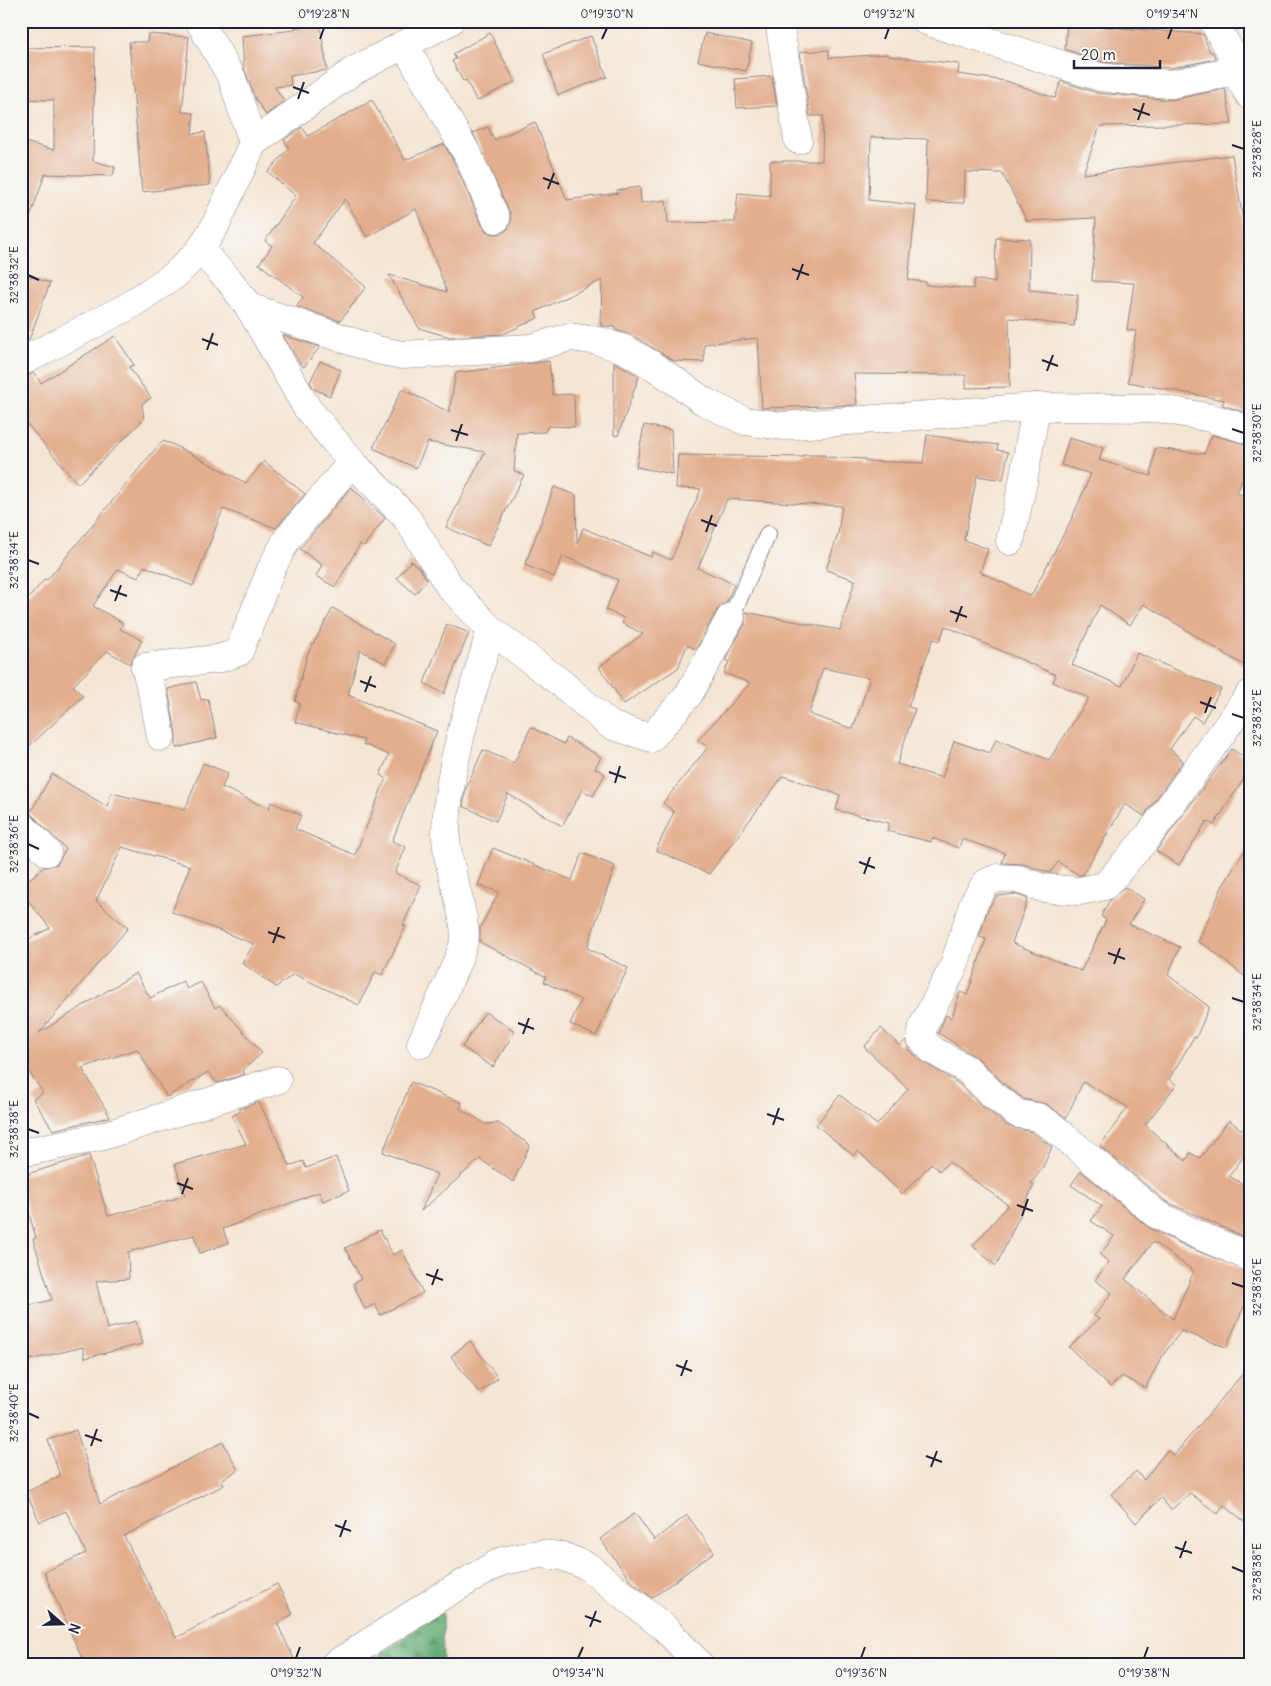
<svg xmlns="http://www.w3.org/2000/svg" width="1271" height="1686" font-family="Delius,sans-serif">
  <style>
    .forest { fill: url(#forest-firs); stroke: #436858 }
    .building { fill: #e3ae8d; fill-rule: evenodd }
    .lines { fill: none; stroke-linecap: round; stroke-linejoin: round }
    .lane-casing { stroke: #8c8487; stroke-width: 18 }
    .street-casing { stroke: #8c8487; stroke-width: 29 }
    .lane { stroke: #fff; stroke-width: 16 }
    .street { stroke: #fff; stroke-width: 28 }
    .ticks { fill: none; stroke: #22223b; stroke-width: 2 }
    .neatline { fill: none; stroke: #22223b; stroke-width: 2 }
    .ticks-label { font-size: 12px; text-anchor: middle; fill: #22223b }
  </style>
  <defs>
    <pattern id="forest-firs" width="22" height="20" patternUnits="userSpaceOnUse" patternTransform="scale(1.25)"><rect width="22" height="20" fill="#64ad75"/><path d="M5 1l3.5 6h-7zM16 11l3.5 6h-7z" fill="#528c61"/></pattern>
  </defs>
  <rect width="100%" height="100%" fill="#f6f6f2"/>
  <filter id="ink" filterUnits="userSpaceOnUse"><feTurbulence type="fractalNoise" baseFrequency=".02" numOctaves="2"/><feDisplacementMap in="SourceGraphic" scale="10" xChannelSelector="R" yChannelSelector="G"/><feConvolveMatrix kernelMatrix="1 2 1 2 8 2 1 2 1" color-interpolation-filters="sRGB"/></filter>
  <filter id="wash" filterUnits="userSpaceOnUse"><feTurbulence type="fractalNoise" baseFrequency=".0096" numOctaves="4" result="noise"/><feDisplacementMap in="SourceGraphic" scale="20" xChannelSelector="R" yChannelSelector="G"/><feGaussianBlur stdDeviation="1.12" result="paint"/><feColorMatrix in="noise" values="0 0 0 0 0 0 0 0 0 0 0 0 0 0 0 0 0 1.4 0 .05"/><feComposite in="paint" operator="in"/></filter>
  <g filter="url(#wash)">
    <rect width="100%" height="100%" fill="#f5e5d3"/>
    <!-- forest -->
    <polygon class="forest" points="442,1608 443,1665 367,1665 377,1658"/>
    <g id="blocks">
      <!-- building -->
      <g class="building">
        <polygon points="1067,21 1092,21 1092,26 1203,34 1210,52 1212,51 1216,59 1171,68 1103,62 1065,49"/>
        <polygon points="320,24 327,70 290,76 291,85 275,87 284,101 266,115 256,100 244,68 242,36 294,30 294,28"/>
        <polygon points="490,33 515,82 477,101 466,80 463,81 452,61 456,59 453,54"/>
        <polygon points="705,33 752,43 746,71 698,61"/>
        <polygon points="148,34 189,37 182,112 194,113 192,134 205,132 210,185 142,192 129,42 147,42"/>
        <polygon points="591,36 607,77 558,95 543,54"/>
        <polygon points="95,47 93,161 115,167 113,176 45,174 25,232 21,231 21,141 54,150 54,100 21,99 21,48"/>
        <polygon points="829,50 829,58 889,54 889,56 959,64 958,74 1006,81 1055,98 1061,81 1098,93 1171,100 1225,89 1232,124 1100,126 1083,174 1232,155 1246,238 1250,238 1250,414 1222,405 1224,400 1128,382 1136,331 1127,330 1134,283 1092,281 1096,218 1027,221 1002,173 965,172 964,203 926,202 928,139 871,137 869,200 916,205 908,280 926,282 926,285 973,289 975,279 995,283 996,238 1030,239 1029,290 1078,295 1074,326 1009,318 1010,387 966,388 966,375 854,374 857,405 762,408 758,338 704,344 704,362 674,361 632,335 615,330 615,327 601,326 602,280 535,312 538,318 503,334 449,337 426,330 419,328 389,275 447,292 416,209 367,237 345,199 313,243 366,287 340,321 296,306 303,297 259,264 272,246 265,241 296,196 268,172 289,148 284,140 302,127 308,136 372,100 405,160 444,144 454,162 482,225 486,231 494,234 502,233 508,229 511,221 510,213 473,133 488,127 494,140 535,122 567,200 618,193 617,190 640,187 641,203 666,200 668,223 735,222 738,193 770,196 770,161 822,161 823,116 810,116 800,52"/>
        <polygon points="772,76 777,106 737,108 735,79"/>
        <polygon points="21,273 50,283 29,340 21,344"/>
        <polygon points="283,335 320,347 304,367 301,365"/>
        <polygon points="115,336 134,365 129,367 151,398 142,404 144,419 78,484 21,417 21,377 34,373 41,383"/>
        <polygon points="320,361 341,370 330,396 314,389 310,382"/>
        <polygon points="549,361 553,395 574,394 575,427 548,426 545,432 517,433 514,471 524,475 488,546 446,527 485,452 428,442 416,468 373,448 402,389 449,412 456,373"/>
        <polygon points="614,362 639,376 618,436 614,435"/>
        <polygon points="644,425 671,430 673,474 636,467"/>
        <path d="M927,435l71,10 -1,5 11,2 -5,28 -26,-4 -13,64 24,9 -8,23 51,24 41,-78 19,-44 -30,-9 8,-27 34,10 -4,12 52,16 4,-28 49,6 8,-19 38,10v15l-13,33 13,5v171l-106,-65 -14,21 -30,-20 -28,60 50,21 15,-33 84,36 -19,33 -9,-6 -23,33 13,12 -39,55 -19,-12 -42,70 -4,1 -21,-13 -8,11 -27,-9 -21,-1 3,-10 -43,-14 -3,9 -27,-10 -1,4 -44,-11 2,-8 -53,-13 4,-15 -57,-19 -74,98 -53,-24 18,-38 -11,-9 45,-56 -10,-7 52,-57 -26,-10 5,-11 -4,-2 20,-36v-12l95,18 15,-50 -29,-10 12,-36 4,-28 -115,-7 -29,69 36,16 -8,19 -9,7 -21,39 -9,-4 -9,23 -54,36 -25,-37 44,-33 -21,-11 2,-5 -18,-8 12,-30 -55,-24 -9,21 -29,-12 29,-78 22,8 1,49 6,-16 68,29 2,-5 18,8 30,-71 -25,-1 2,-33 125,2v-2h22v2l40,2v2l58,2zM945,626l111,49 -3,7 36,16 -40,62 -53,-21 -6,14 -36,-12 -12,37 -45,-14 18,-55 -7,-2 25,-68 7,2zM823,668l47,10 -17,51 -44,-15z"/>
        <polygon points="162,441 172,444 246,483 264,461 305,494 276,528 223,509 193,586 144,566 138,578 118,569 93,606 123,623 120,629 142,640 130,664 107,651 73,686 83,696 21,754 21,607 45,579 47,580"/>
        <polygon points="351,487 385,518 364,546 360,544 335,587 316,576 322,565 300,549"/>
        <polygon points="411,561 421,570 427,580 415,594 397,578"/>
        <polygon points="333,608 395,644 385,663 360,650 348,695 437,731 392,841 406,847 395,873 421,885 403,925 406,926 382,975 375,972 359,1005 294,974 276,987 242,963 254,944 172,912 190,866 122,847 96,901 128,928 39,1033 136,973 150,998 183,981 187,989 201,982 215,1008 220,1005 262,1053 243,1070 245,1074 217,1083 208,1072 167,1097 137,1049 82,1068 110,1117 53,1130 33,1099 43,1093 21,1060 21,943 50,928 21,892 21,886 44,867 57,864 66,849 30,813 52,774 108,807 111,793 185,810 203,763 228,773 222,787 269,809 271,802 301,815 295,829 355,855 386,778 380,775 389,755 363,744 364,740 295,722 300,703 295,702 307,655"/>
        <polygon points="447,624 469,633 444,694 424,683"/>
        <polygon points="196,682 201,700 208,699 217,738 176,748 176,734 168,689"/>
        <polygon points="531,727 564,744 567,738 601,757 595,768 605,774 593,796 582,790 562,826 508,794 496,821 463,806 466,788 483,750 514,763"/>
        <polygon points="1232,749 1250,762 1250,769 1214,825 1207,821 1179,865 1156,851"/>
        <polygon points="1250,842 1250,981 1208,947 1198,942 1222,887"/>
        <polygon points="493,848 572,880 582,853 615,866 587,948 628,968 596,1036 570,1024 581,1000 544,982 546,977 480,942 480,928 499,892 478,885"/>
        <polygon points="1125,887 1144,899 1129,924 1180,947 1168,975 1209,1007 1196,1038 1194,1037 1169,1079 1176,1085 1145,1125 1186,1161 1190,1153 1200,1158 1229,1120 1250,1136 1250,1148 1229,1176 1250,1188 1250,1240 1165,1201 1100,1146 1128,1107 1083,1082 1066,1118 1046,1104 1024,1099 1002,1082 979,1059 938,1033 946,1015 952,1018 960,992 967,995 986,939 979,937 988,909 997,896 1015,894 1028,899 1012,943 1081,971 1106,920 1101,916 1110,900"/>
        <polygon points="485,1012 515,1031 493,1067 462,1047"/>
        <polygon points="881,1028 900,1046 906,1040 909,1049 921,1061 958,1083 982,1106 1008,1126 1032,1132 1052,1147 1042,1169 1031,1183 1034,1185 996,1266 973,1246 1008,1205 949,1162 939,1171 932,1163 902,1194 858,1151 854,1156 816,1125 840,1095 877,1125 908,1089 864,1047"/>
        <polygon points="411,1082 462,1103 460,1109 486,1124 498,1123 530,1145 513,1182 480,1159 421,1211 437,1174 383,1152"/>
        <polygon points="259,1102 290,1166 303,1161 306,1168 336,1157 349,1191 323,1201 319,1192 223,1229 228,1243 200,1253 194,1235 128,1252 129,1279 96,1281 107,1329 136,1321 142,1344 85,1358 83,1347 25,1361 24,1354 21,1354 21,1307 52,1300 33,1239 36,1238 21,1186 21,1176 89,1155 108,1216 185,1196 175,1164 246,1144 232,1116 241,1111 239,1109"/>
        <path d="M1081,1171l68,57 41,20 60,24v21l-24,54 -45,-16 -18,24 -18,33 -23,-12 -12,11 -41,-40 30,-28 -5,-3 18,-23 -17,-13 14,-18 -9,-7 14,-19 -23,-15 11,-15 -31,-21zM1153,1242l41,29 -21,48 -48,-40z"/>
        <polygon points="380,1230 393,1255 402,1250 423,1293 380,1315 375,1304 365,1309 353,1284 361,1279 345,1248"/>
        <polygon points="470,1341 498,1378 479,1393 451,1356"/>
        <polygon points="1250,1365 1250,1526 1224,1505 1218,1514 1190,1493 1171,1510 1161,1498 1136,1523 1111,1494 1136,1471 1144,1480 1167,1450 1174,1455"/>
        <polygon points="76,1430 100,1504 223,1442 238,1470 221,1480 224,1485 124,1536 176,1638 277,1584 293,1614 277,1623 297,1665 85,1665 44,1572 86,1553 66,1511 40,1522 26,1492 60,1476 48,1440"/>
        <polygon points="635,1513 654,1540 687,1515 714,1552 652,1598 631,1581 600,1539"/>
      </g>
    </g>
  </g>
  <g filter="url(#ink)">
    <use href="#blocks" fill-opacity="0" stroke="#8c8487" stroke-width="1"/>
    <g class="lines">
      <defs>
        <polyline id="lane" points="731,617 768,534"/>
        <g id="street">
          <polyline points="199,21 232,78 253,143"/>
          <polyline points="779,21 798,140"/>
          <polyline points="926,21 1100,77 1141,82 1172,84 1234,71 1250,63"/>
          <polyline points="1213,21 1231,52 1234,71 1250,96"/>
          <polyline points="404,44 468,155 496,219"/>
          <polyline points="200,250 229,280 249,307 307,408 352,462 406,517 450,587 491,630 561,683 610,725 651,738 689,694 731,617"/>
          <polyline points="249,307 377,350 402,355 531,348 570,337 598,341 624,349 652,365 705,402 745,421 782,426 1036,407 1157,408 1211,418 1250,430"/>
          <polyline points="21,362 127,307 175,275 200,250 215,226 253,143 353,71 450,21"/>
          <polyline points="1010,541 1023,482 1036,407"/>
          <polyline points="1250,694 1150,834 1105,886 1080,891 1042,888 1018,879 998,878 986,883 974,902 954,966 923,1026 921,1038 932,1050 968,1070 992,1094 1018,1114 1038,1117 1053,1127 1156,1214 1196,1234 1250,1257"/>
          <polyline points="161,737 154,698 145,667 218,659 239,652 271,569 287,539 352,462"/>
          <polyline points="21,825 47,852"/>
          <path d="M421,1044c7,-17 45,-97 44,-109 -2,-34 -20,-72 -19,-105 2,-66 26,-136 45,-200"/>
          <polyline points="21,1153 103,1136 277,1080"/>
          <polyline points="334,1665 440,1597 502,1561 540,1554 562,1556 587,1566 665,1628 700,1665"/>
        </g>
      </defs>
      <!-- lane casing -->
      <use href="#lane" class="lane-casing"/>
      <!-- street casing -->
      <use href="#street" class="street-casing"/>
      <!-- lane -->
      <use href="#lane" class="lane"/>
      <!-- street -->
      <use href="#street" class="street"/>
    </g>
  </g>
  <!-- ticks -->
  <path class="ticks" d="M320,39l4,-11M602,39l5,-11M885,39l4,-11M1168,39l4,-11M293,87l16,6M298,99l6,-17M1133,109l17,6M1138,120l6,-17M1232,145l12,4M543,178l16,6M548,189l6,-16M792,269l17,6M28,275l11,5M797,280l6,-16M202,339l16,6M207,350l6,-17M1042,360l16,6M1047,371l6,-16M1232,429l12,4M451,430l17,5M456,441l6,-17M701,520l16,6M706,532l6,-17M28,560l11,4M110,590l17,6M115,601l6,-16M950,611l17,6M956,622l6,-16M360,681l16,6M365,692l6,-16M1200,702l16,6M1205,713l6,-16M1232,714l12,4M609,772l17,6M615,783l5,-17M28,844l11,5M859,862l16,6M864,874l6,-17M268,932l17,6M273,943l6,-16M1108,953l17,6M1114,964l6,-16M1232,998l12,4M518,1023l16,6M523,1034l6,-16M767,1114l17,6M773,1125l6,-17M28,1129l11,4M177,1183l16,6M182,1194l6,-16M1017,1205l16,6M1022,1216l6,-17M426,1274l17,6M1232,1283l12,4M432,1285l6,-16M676,1365l16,6M681,1376l6,-16M28,1413l11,5M85,1435l17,6M91,1446l6,-17M926,1456l16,6M931,1467l6,-16M335,1525l16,6M340,1537l6,-17M1175,1547l17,6M1180,1558l6,-17M1232,1567l12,5M585,1616l16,6M590,1627l6,-16M296,1658l4,-11M578,1658l5,-11M861,1658l4,-11M1144,1658l4,-11"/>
  <!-- margin -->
  <rect width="1271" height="1686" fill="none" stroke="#f6f6f2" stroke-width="55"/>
  <!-- north arrow -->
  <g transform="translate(62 1624) rotate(110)" stroke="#f6f6f2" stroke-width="4" paint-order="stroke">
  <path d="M0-4L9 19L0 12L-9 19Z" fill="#22223b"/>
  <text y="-8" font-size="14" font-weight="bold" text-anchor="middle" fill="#22223b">N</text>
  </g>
  <!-- scale -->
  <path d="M1074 60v8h86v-8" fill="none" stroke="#22223b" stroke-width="2.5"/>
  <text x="1081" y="60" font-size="15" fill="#22223b" stroke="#f6f6f2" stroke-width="4" paint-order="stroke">20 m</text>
  <rect x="28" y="28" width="1216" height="1630" class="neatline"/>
  <g class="ticks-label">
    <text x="324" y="18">0°19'28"N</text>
    <text x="607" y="18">0°19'30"N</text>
    <text x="889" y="18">0°19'32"N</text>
    <text x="1172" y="18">0°19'34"N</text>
    <text transform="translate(1257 149) rotate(-90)" y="4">32°38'28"E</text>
    <text transform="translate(14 275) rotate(-90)" y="4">32°38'32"E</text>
    <text transform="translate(1257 433) rotate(-90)" y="4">32°38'30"E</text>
    <text transform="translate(14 560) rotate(-90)" y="4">32°38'34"E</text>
    <text transform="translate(1257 718) rotate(-90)" y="4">32°38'32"E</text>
    <text transform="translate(14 844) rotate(-90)" y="4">32°38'36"E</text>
    <text transform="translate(1257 1002) rotate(-90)" y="4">32°38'34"E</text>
    <text transform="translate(14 1129) rotate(-90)" y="4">32°38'38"E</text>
    <text transform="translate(1257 1287) rotate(-90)" y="4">32°38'36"E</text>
    <text transform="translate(14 1413) rotate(-90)" y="4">32°38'40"E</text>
    <text transform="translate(1257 1572) rotate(-90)" y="4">32°38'38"E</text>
    <text x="296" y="1677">0°19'32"N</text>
    <text x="578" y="1677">0°19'34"N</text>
    <text x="861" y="1677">0°19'36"N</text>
    <text x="1144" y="1677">0°19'38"N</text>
  </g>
</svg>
